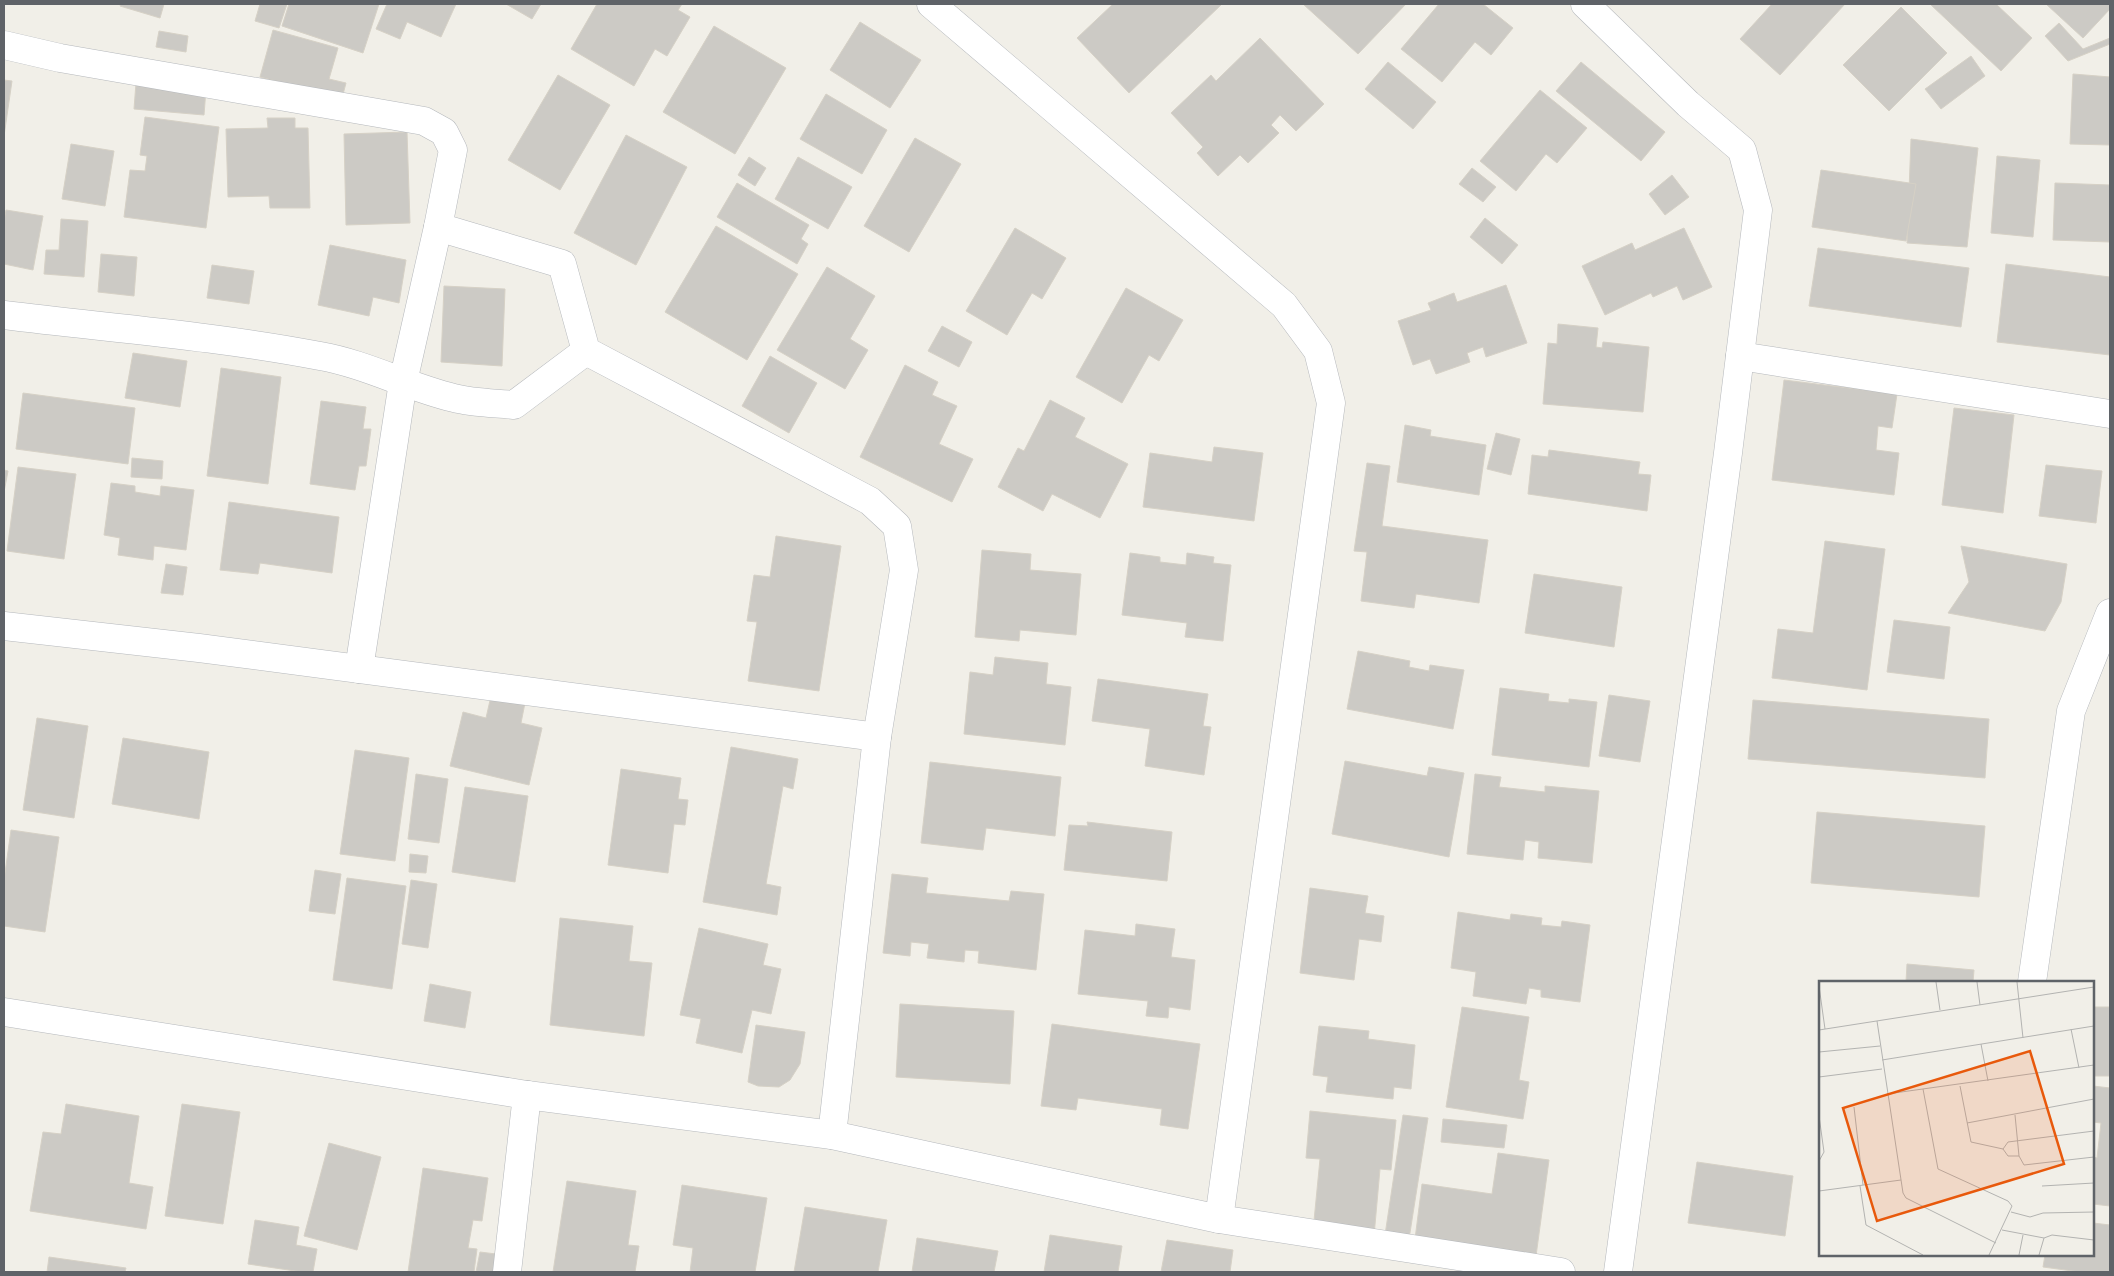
<svg xmlns="http://www.w3.org/2000/svg" width="2114" height="1276" font-family="Overpass,sans-serif">
  <style>
    .building { fill: #cccac5; stroke: #d6d1c6 }
    .lines { fill: none; stroke-linecap: round; stroke-linejoin: round }
    .street-casing { stroke: #b5b8bc; stroke-width: 29 }
    .street { stroke: #fff; stroke-width: 28 }
    .inset-road { fill: none; stroke: #b3b3b1; stroke-width: 1 }
    .view { fill: #e8590c; fill-opacity: 0.15; stroke: #e8590c; stroke-width: 2.5 }
    .inset-edge { fill: none; stroke: #5f6368; stroke-width: 2.5 }
  </style>
  <rect width="100%" height="100%" fill="#f1efe8"/>
  <!-- building -->
  <g class="building">
    <polygon points="121,4 164,4 160,18 120,6"/>
    <polygon points="260,4 287,4 279,28 255,21"/>
    <polygon points="289,4 379,4 363,53 282,26"/>
    <polygon points="387,4 456,4 441,37 407,22 400,39 376,29"/>
    <polygon points="506,4 541,4 532,19"/>
    <polygon points="597,4 682,4 678,10 690,17 667,56 655,49 634,86 571,49"/>
    <polygon points="1113,4 1222,4 1129,93 1077,38"/>
    <polygon points="1303,4 1406,4 1358,54"/>
    <polygon points="1439,4 1483,4 1513,28 1491,55 1475,42 1442,82 1401,49"/>
    <polygon points="1772,4 1845,4 1780,75 1740,39"/>
    <polygon points="1930,4 1996,4 2032,38 2001,71"/>
    <polygon points="2046,4 2110,4 2110,9 2083,38"/>
    <polygon points="1901,7 1947,53 1889,111 1843,65"/>
    <polygon points="860,22 921,60 890,108 830,70"/>
    <polygon points="2059,23 2083,49 2110,38 2110,44 2068,61 2045,36"/>
    <polygon points="714,26 786,68 735,154 663,112"/>
    <polygon points="273,30 338,48 329,79 346,83 342,98 260,77"/>
    <polygon points="159,31 188,36 186,52 156,47"/>
    <polygon points="1260,38 1324,104 1296,131 1280,115 1271,125 1279,133 1248,163 1240,155 1218,176 1197,153 1203,147 1171,113 1211,75 1216,81"/>
    <polygon points="1971,56 1985,76 1941,109 1925,89"/>
    <polygon points="1388,62 1436,102 1413,129 1365,89"/>
    <polygon points="1581,62 1665,132 1641,161 1556,91"/>
    <polygon points="2073,74 2110,77 2110,145 2070,144"/>
    <polygon points="558,75 610,105 560,190 508,160"/>
    <polygon points="4,80 12,81 4,136"/>
    <polygon points="136,83 206,89 204,115 134,109"/>
    <polygon points="1540,90 1587,128 1557,163 1546,154 1516,191 1480,161"/>
    <polygon points="826,94 887,130 862,174 800,139"/>
    <polygon points="145,117 219,127 206,228 124,217 130,170 145,171 147,156 140,155"/>
    <polygon points="267,118 295,118 295,128 308,128 310,208 270,208 269,196 228,197 226,129 268,128"/>
    <polygon points="407,132 410,223 346,225 344,134"/>
    <polygon points="626,135 687,167 636,265 574,233"/>
    <polygon points="915,138 961,164 909,252 864,226"/>
    <polygon points="1911,139 1978,148 1967,247 1907,243"/>
    <polygon points="71,144 114,151 105,206 62,199"/>
    <polygon points="1997,156 2040,160 2033,237 1991,233"/>
    <polygon points="749,157 766,168 755,186 738,175"/>
    <polygon points="798,157 852,187 828,229 775,199"/>
    <polygon points="1472,168 1496,187 1483,202 1459,184"/>
    <polygon points="1821,170 1916,184 1906,241 1812,227"/>
    <polygon points="1672,175 1689,197 1665,215 1649,194"/>
    <polygon points="737,183 809,225 801,239 808,244 797,264 717,217"/>
    <polygon points="2055,183 2110,185 2110,242 2053,240"/>
    <polygon points="6,210 43,216 33,270 4,264 4,221"/>
    <polygon points="1485,218 1518,245 1502,264 1470,237"/>
    <polygon points="61,219 88,221 84,277 44,274 46,250 59,250"/>
    <polygon points="716,226 798,274 747,360 665,312"/>
    <polygon points="1015,228 1066,258 1042,299 1032,293 1007,335 966,311"/>
    <polygon points="1684,228 1712,287 1683,300 1677,286 1653,297 1651,293 1605,315 1582,266 1632,243 1635,250"/>
    <polygon points="330,245 406,260 399,303 373,297 369,316 318,305"/>
    <polygon points="1818,248 1969,268 1961,327 1809,306"/>
    <polygon points="101,254 137,257 134,296 98,292"/>
    <polygon points="2006,264 2110,277 2110,355 1997,342"/>
    <polygon points="212,265 254,271 249,304 207,298"/>
    <polygon points="827,267 875,296 850,339 868,350 845,389 777,350"/>
    <polygon points="1506,285 1527,343 1486,357 1483,347 1467,353 1470,362 1436,374 1430,359 1413,365 1398,321 1431,310 1428,303 1454,293 1457,302"/>
    <polygon points="444,286 505,289 502,366 441,362"/>
    <polygon points="1126,288 1183,320 1159,361 1149,355 1122,403 1076,377"/>
    <polygon points="1558,324 1598,328 1596,347 1602,348 1603,342 1649,347 1643,412 1543,404 1548,343 1557,344"/>
    <polygon points="942,326 972,342 959,367 928,351"/>
    <polygon points="133,353 187,361 180,407 125,398"/>
    <polygon points="770,356 817,383 789,433 742,406"/>
    <polygon points="905,365 938,382 932,395 957,406 939,444 973,459 952,502 860,457"/>
    <polygon points="221,368 281,377 268,484 207,476"/>
    <polygon points="1784,380 1897,394 1892,428 1878,426 1876,450 1899,453 1894,495 1772,480"/>
    <polygon points="23,393 135,408 128,464 16,449"/>
    <polygon points="1050,400 1085,418 1075,437 1128,464 1100,518 1052,494 1043,511 998,487 1018,448 1024,451"/>
    <polygon points="321,401 366,407 363,429 371,429 366,466 359,466 355,490 310,484"/>
    <polygon points="1954,408 2014,415 2003,513 1942,505"/>
    <polygon points="1405,425 1431,430 1430,436 1486,445 1479,495 1397,482"/>
    <polygon points="1496,433 1520,439 1511,475 1487,469"/>
    <polygon points="1214,447 1263,453 1254,521 1143,507 1150,453 1212,462"/>
    <polygon points="1549,450 1640,462 1638,474 1651,475 1647,511 1528,494 1532,455 1548,457"/>
    <polygon points="132,458 163,461 162,479 131,477"/>
    <polygon points="1367,463 1390,466 1382,526 1488,540 1479,603 1416,594 1414,608 1361,601 1367,552 1354,551"/>
    <polygon points="2046,465 2102,471 2096,523 2039,516"/>
    <polygon points="18,467 76,474 64,559 7,551"/>
    <polygon points="4,470 8,471 4,492"/>
    <polygon points="111,483 135,486 135,492 160,496 161,486 194,490 186,550 154,546 153,560 118,555 120,538 104,535"/>
    <polygon points="229,502 339,517 332,573 260,563 258,574 220,570"/>
    <polygon points="776,536 841,546 819,691 748,681 757,622 747,621 754,575 770,577"/>
    <polygon points="1825,541 1885,549 1867,690 1772,678 1778,629 1813,633"/>
    <polygon points="1961,546 2067,564 2061,602 2045,631 1948,613 1969,582"/>
    <polygon points="982,550 1031,554 1030,570 1081,574 1076,635 1020,630 1019,641 975,637"/>
    <polygon points="1130,553 1160,557 1160,562 1186,565 1187,553 1214,557 1213,563 1231,565 1223,641 1185,637 1187,623 1122,615"/>
    <polygon points="166,564 187,567 183,595 161,593"/>
    <polygon points="1534,574 1622,587 1614,647 1525,633"/>
    <polygon points="1894,620 1950,627 1944,679 1887,672"/>
    <polygon points="1358,651 1410,661 1409,667 1429,671 1430,665 1464,670 1453,729 1347,709"/>
    <polygon points="995,657 1048,663 1046,684 1071,687 1065,745 964,734 970,672 993,675"/>
    <polygon points="1098,679 1208,694 1203,726 1211,727 1204,775 1145,766 1150,729 1092,721"/>
    <polygon points="1500,688 1549,694 1548,701 1569,703 1569,699 1597,702 1589,767 1492,755"/>
    <polygon points="1609,695 1650,701 1640,762 1599,756"/>
    <polygon points="491,696 525,703 521,723 542,728 529,785 450,766 463,712 486,718"/>
    <polygon points="1753,700 1989,719 1985,778 1748,759"/>
    <polygon points="37,718 88,726 74,818 23,810"/>
    <polygon points="123,738 209,752 199,819 112,804"/>
    <polygon points="731,747 798,759 793,789 783,786 766,884 781,887 777,915 703,902"/>
    <polygon points="355,750 409,758 395,861 340,854"/>
    <polygon points="1345,761 1427,776 1429,767 1464,773 1449,857 1332,834"/>
    <polygon points="930,762 1061,777 1055,836 986,828 983,850 921,843"/>
    <polygon points="621,769 681,778 678,799 688,800 685,825 674,824 668,873 608,865"/>
    <polygon points="416,774 448,779 439,843 408,839"/>
    <polygon points="1475,774 1501,777 1499,787 1545,792 1545,786 1599,791 1592,863 1538,858 1539,842 1525,840 1523,860 1467,854"/>
    <polygon points="465,787 528,796 515,882 452,872"/>
    <polygon points="1817,812 1985,826 1979,897 1811,883"/>
    <polygon points="1087,822 1172,832 1167,881 1064,870 1069,825 1088,826"/>
    <polygon points="11,830 59,837 45,932 4,926 4,880"/>
    <polygon points="410,854 428,856 426,873 409,872"/>
    <polygon points="315,870 341,874 335,914 309,911"/>
    <polygon points="892,874 928,878 926,893 1009,901 1011,891 1044,894 1036,970 978,963 979,951 965,950 964,962 927,958 929,944 911,942 910,956 883,953"/>
    <polygon points="347,878 406,886 392,989 333,980"/>
    <polygon points="411,880 437,884 428,948 402,944"/>
    <polygon points="1310,888 1368,896 1365,913 1384,916 1381,942 1359,939 1354,980 1300,973"/>
    <polygon points="1458,912 1510,920 1511,914 1542,918 1541,925 1561,927 1562,921 1590,925 1580,1002 1541,997 1541,990 1529,988 1526,1004 1473,996 1476,972 1451,968"/>
    <polygon points="560,918 633,926 629,961 652,963 644,1036 550,1025"/>
    <polygon points="1136,924 1175,929 1171,957 1195,960 1190,1010 1169,1007 1168,1018 1146,1016 1148,1001 1078,994 1085,930 1135,936"/>
    <polygon points="699,928 768,944 763,965 781,969 771,1014 752,1010 742,1053 696,1043 701,1019 680,1015"/>
    <polygon points="1907,964 1974,970 1973,982 1906,982"/>
    <polygon points="430,984 471,992 465,1028 424,1021"/>
    <polygon points="900,1004 1014,1011 1010,1084 896,1077"/>
    <polygon points="1462,1007 1529,1017 1519,1080 1529,1082 1523,1119 1446,1107"/>
    <rect x="2093" y="1007" width="17" height="69"/>
    <polygon points="1052,1024 1200,1044 1188,1129 1160,1125 1162,1109 1078,1098 1076,1110 1041,1106"/>
    <polygon points="756,1025 805,1032 800,1064 790,1080 779,1087 758,1086 748,1082"/>
    <polygon points="1319,1026 1369,1031 1368,1039 1415,1045 1411,1089 1394,1087 1393,1099 1326,1092 1328,1077 1313,1075"/>
    <polygon points="2093,1086 2110,1088 2110,1206 2093,1204 2093,1157 2097,1158 2101,1123 2093,1122"/>
    <polygon points="66,1104 139,1116 129,1183 153,1187 146,1229 30,1211 43,1132 61,1134"/>
    <polygon points="182,1104 240,1112 223,1224 165,1216"/>
    <polygon points="1310,1111 1396,1120 1391,1170 1380,1169 1374,1236 1313,1231 1320,1159 1306,1158"/>
    <polygon points="1403,1115 1428,1118 1409,1239 1385,1235"/>
    <polygon points="1443,1119 1507,1125 1504,1148 1441,1142"/>
    <polygon points="329,1143 381,1157 357,1250 304,1236"/>
    <polygon points="1498,1153 1549,1160 1536,1256 1415,1239 1422,1184 1492,1194"/>
    <polygon points="1697,1162 1793,1176 1785,1236 1688,1223"/>
    <polygon points="423,1168 488,1178 482,1221 473,1220 468,1248 477,1249 474,1272 408,1272"/>
    <polygon points="567,1181 636,1191 628,1245 639,1246 635,1272 553,1272"/>
    <polygon points="682,1185 767,1198 755,1272 690,1272 693,1248 673,1245"/>
    <polygon points="805,1207 887,1220 878,1272 794,1272"/>
    <polygon points="255,1220 299,1227 296,1245 317,1249 313,1272 302,1272 248,1264"/>
    <polygon points="2093,1223 2110,1225 2110,1272 2080,1272 2043,1267 2045,1255 2093,1255"/>
    <polygon points="1050,1235 1122,1246 1118,1272 1044,1272"/>
    <polygon points="917,1238 998,1251 994,1272 912,1272"/>
    <polygon points="1167,1240 1233,1250 1230,1272 1161,1272"/>
    <polygon points="480,1252 504,1255 501,1272 476,1272"/>
    <polygon points="49,1257 126,1268 125,1272 47,1272"/>
  </g>
  <g class="lines">
    <defs>
      <g id="street">
        <polyline points="931,4 1284,305 1318,351 1331,403 1219,1219"/>
        <polyline points="1585,4 1688,104 1742,150 1758,210 1728,453 1618,1272"/>
        <polyline points="4,45 60,58 424,121 444,132 453,150 438,227 562,264 586,351 870,501 897,526 904,570 877,737 832,1135"/>
        <path d="M4,315c105,13 212,21 316,41 46,8 88,31 134,42 19,5 40,5 60,7l72,-54"/>
        <polyline points="1740,356 2110,414"/>
        <polyline points="4,626 199,648 877,737"/>
        <polyline points="359,669 403,382 438,227"/>
        <polyline points="2032,982 2071,711 2110,613"/>
        <polyline points="4,1012 527,1095 832,1135 1219,1219 1561,1272"/>
        <polyline points="507,1272 527,1095"/>
      </g>
    </defs>
    <!-- street casing -->
    <use href="#street" class="street-casing"/>
    <!-- street -->
    <use href="#street" class="street"/>
  </g>
  <!-- overview -->
  <g transform="translate(1819 981)">
    <rect width="275" height="275" fill="#f1efe8"/>
    <path class="inset-road" d="M117,1l4,28M158,1l3,23M198,1l6,56M0,5l6,43M58,40l26,172 3,5 90,45M252,48l8,39M0,49l275,-43M162,63l7,37M0,71l61,-6M63,79l212,-34M0,96l63,-8M141,105l11,56 32,7 5,7h11l5,9 70,-8M104,108l15,80 70,32 4,5 -23,49M68,113l207,-29M35,126l9,78M196,134l4,41M0,135l5,36 -5,9M148,142l127,-24M184,168l5,-7 86,-11M41,205l6,39 57,30M223,205l52,-3M0,210l82,-11M192,231l19,5 13,-4 51,-1M183,249l42,8 8,-3 42,5M200,274l4,-20M220,274l5,-17"/>
    <path class="view" d="M211,70l34,113 -187,57 -34,-113z"/>
    <rect width="275" height="275" class="inset-edge"/>
  </g>
  <!-- border -->
  <rect width="2114" height="1276" fill="none" stroke="#5f6368" stroke-width="10"/>
</svg>
